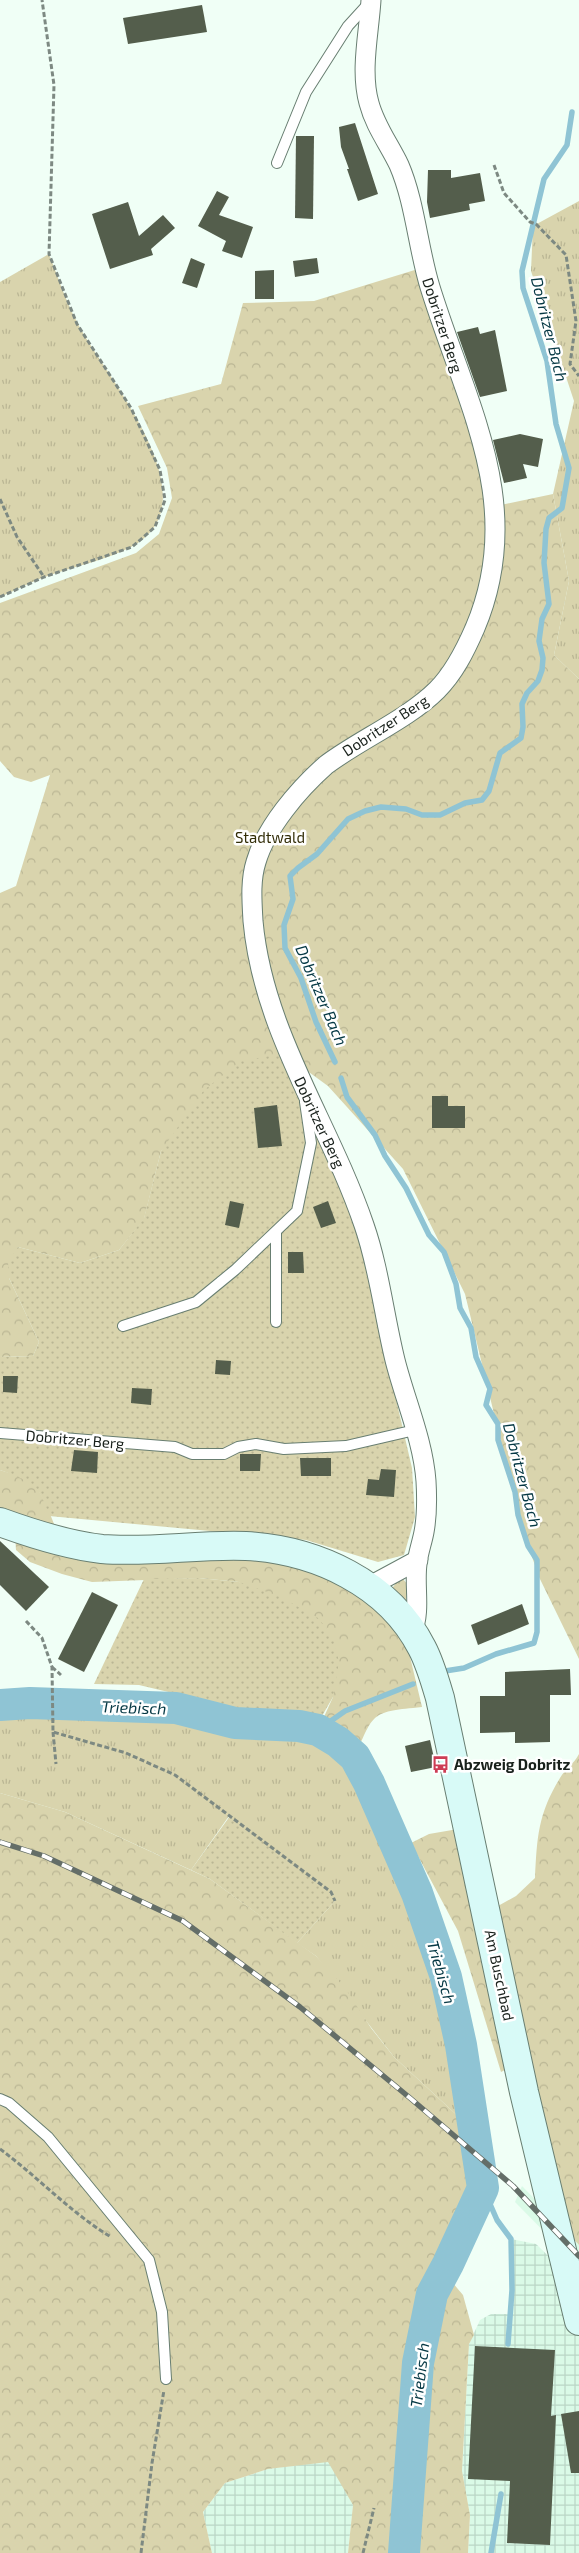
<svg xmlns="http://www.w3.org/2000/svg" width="579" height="2553" font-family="'Exo 2',sans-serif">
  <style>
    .built { fill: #dafae7 }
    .industrial { fill: url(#industrial-grid) }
    .grass { fill: url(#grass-tufts) }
    .forest { fill: url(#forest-crowns) }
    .garden { fill: url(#garden-dots) }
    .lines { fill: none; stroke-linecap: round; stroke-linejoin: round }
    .stream { stroke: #8fc4d4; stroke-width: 5.5 }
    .river { stroke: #8fc4d4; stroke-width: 32 }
    .building { fill: #545e4c }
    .lane-casing { stroke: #687e71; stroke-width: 12 }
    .street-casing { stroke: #687e71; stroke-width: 21 }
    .secondary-casing { stroke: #687e71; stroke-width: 30 }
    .path { stroke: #7d8982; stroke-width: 3; stroke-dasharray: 5 2.5; stroke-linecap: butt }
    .lane { stroke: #fff; stroke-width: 10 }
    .street { stroke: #fff; stroke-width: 19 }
    .secondary { stroke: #d8faf7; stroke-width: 28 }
    .rail-casing { stroke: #646e68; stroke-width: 5.5 }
    .rail { stroke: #fff; stroke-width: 4; stroke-dasharray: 11; stroke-linecap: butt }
    .labels { text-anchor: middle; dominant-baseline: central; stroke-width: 5; stroke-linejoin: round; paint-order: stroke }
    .street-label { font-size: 15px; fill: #18201b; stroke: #fff }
    .park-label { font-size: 15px; fill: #322d08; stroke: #fff }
    .poi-label { font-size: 15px; font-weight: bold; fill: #18201b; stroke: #fff; text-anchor: start }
    .water-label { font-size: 16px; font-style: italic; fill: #053844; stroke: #fff }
  </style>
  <defs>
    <pattern id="industrial-grid" width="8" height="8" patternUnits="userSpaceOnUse" patternTransform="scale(1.25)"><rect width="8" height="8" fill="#dafae7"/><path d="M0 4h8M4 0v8" fill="none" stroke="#bad6c6"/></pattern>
    <pattern id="grass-tufts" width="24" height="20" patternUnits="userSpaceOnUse" patternTransform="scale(1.25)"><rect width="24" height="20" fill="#d9d4ad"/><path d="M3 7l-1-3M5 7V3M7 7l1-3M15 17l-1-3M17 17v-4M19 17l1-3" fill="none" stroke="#bab694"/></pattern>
    <pattern id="forest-crowns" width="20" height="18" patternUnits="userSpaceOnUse" patternTransform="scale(1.25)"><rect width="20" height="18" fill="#d9d4ad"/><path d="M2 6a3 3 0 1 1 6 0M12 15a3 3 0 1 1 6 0" fill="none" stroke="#bab694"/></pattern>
    <pattern id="garden-dots" width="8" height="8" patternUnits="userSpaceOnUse" patternTransform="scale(1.25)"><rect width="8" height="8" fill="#d9d4ad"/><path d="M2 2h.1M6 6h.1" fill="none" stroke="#bab694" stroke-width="1.8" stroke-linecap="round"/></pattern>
  </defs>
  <rect width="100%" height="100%" fill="#f0fff6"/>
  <!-- built -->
  <polygon class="built" points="522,2186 579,2245 579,2267 515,2202"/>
  <!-- industrial -->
  <g class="industrial">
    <polygon points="511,2239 536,2244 568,2275 579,2321 579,2553 468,2553 470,2515 462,2472 469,2344 480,2320 491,2314 509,2314 512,2290"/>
    <polygon points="329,2461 353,2505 348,2553 212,2553 203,2512 225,2483 268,2469"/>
  </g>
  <!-- grass -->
  <g class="grass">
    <polygon points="579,201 579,679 554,655 569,581 553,494 574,401 531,271 533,226"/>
    <path d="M49,254c9,23 17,48 29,70 27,52 139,178 53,223 -26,14 -58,19 -86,30 -15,5 -30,14 -45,20v-315z"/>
    <polygon points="403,1579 408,1585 406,1600 391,1590 398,1580"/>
    <polygon points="30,1703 176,1708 235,1723 299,1726 318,1730 338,1742 355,1757 369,1783 417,1893 446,1977 461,2045 474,2131 394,2057 316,1956 297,1943 335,1901 229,1816 191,1870 65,1812 0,1793 0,1705"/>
  </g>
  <!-- forest -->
  <g class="forest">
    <polygon points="418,269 483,474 496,506 553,494 569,581 554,655 579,679 579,1659 539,1577 521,1525 465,1294 403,1169 328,1086 284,1054 161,1151 144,1219 119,1250 80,1263 18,1247 9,1278 39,1342 33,1356 0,1357 0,893 16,886 50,775 31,782 14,777 0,761 0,603 136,553 159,534 172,498 167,468 138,406 221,384 243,303 314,301"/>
    <path d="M0,1470c9,3 26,7 33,13 12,13 21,43 29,60l-62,-15z"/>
    <path d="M15,1533l236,22 61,12 57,32 37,41 16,67c-50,5 -48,4 -67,50l-17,-15 -20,-12 15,-33 -94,-115 -40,-4 -107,4 -30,-8 -32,-12 -14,-12z"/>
    <path d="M579,1754v491l-11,-12 -70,-327 18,-10 19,-18c2,-41 3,-64 25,-100 5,-9 14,-14 19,-24z"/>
    <polygon points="0,1793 65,1812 210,1879 316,1956 345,1988 371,2028 394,2057 474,2131 483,2188 448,2264 446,2275 463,2295 474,2335 469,2344 462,2471 470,2515 468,2553 348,2553 353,2505 328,2462 268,2469 225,2483 203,2512 212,2553 0,2553"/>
    <polygon points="458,1829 513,2066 501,2072 458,1931 411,1843 429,1834"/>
  </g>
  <!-- garden -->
  <g class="garden">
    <path d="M280,1054l60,130 18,52 54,232 3,49 -11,38 -26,7 -72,-22 -257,-24c-10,-34 -18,-34 -49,-46v-113l33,-1 6,-14 -30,-64 -1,-16 10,-15 62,16 39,-13 25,-32 17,-67 43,-61 37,-29z"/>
    <polygon points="199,1578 239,1582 281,1597 318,1618 333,1636 339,1662 333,1697 322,1716 304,1712 286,1715 240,1709 139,1685 94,1684 144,1579"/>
    <polygon points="230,1816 331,1892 335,1901 297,1943 210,1879 191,1870"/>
  </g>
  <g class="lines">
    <!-- stream -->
    <g class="stream">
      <polyline points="335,1062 316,1022 301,978 285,948 284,925 293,899 290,876 298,868 317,854 348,819 365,811 381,807 406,809 422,815 440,815 465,803 482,800 489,791 500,753 521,738 523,727 522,704 527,693 538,681 542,670 543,658 539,641 542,619 549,604 544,563 546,529 549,518 562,508 569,468 556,424 547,361 523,288 522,271 544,179 567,145 572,112"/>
      <polyline points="341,1078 347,1097 375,1135 385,1156 406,1188 429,1235 444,1252 456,1284 460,1308 471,1328 476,1357 490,1389 486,1405 498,1424 498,1440 515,1492 518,1515 528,1546 537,1560 537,1632 534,1643 496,1654 464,1668 445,1671"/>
      <polyline points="318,1730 345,1711 413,1684"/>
      <polyline points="483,2188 497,2220 511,2239 512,2290 508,2344"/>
      <polyline points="491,2553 501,2494"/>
    </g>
    <!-- river -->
    <polyline class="river" points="0,1705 30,1703 176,1708 235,1723 299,1726 318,1730 338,1742 355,1757 369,1783 417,1893 446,1977 461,2045 483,2188 448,2264 432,2294 418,2363 404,2553"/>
  </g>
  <!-- building -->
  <g class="building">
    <polygon points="202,5 207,32 128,44 123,18"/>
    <polygon points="355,123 378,194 358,201 347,169 349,169 341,147 339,127"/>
    <polygon points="296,136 314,136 313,219 295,218"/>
    <polygon points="428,170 451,170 451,178 480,173 485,201 469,204 470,210 430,218 427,202"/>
    <polygon points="217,191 229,197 219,215 253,227 242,258 222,251 226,241 198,226"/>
    <polygon points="128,202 139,236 163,215 175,228 151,249 153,255 110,269 92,214"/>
    <polygon points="191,258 205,264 197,288 182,283"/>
    <polygon points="317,258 319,273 295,277 293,261"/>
    <polygon points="274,270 274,299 255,299 255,271"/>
    <polygon points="478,327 480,334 495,330 507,391 480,397 457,332"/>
    <polygon points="520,434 543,439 538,467 523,464 527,478 504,483 493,440"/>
    <polygon points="432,1096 448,1096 448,1106 465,1106 465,1128 432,1128"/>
    <polygon points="277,1105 282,1146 258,1148 254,1108"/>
    <polygon points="230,1201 244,1204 239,1228 225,1225"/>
    <polygon points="328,1201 336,1223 321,1228 313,1207"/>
    <polygon points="288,1252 303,1252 304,1273 288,1273"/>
    <polygon points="216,1360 231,1361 230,1375 215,1374"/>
    <polygon points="3,1376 18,1376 17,1393 3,1392"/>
    <polygon points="132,1388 152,1389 151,1405 131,1403"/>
    <polygon points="74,1450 98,1452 97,1473 71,1471"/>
    <polygon points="240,1454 261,1454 260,1471 240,1471"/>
    <polygon points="300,1458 331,1458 331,1476 301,1476"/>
    <polygon points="381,1469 396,1470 394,1497 366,1495 368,1479 379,1480"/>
    <polygon points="0,1541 49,1587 26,1611 0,1585"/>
    <polygon points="92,1592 118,1605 84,1672 58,1659"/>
    <polygon points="522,1604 529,1624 478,1645 471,1625"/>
    <polygon points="570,1669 571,1695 550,1695 550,1742 515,1743 515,1732 480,1733 480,1696 505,1696 505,1672"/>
    <polygon points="430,1740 436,1767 411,1772 405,1746"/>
    <polygon points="475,2346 555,2350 551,2416 556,2415 550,2545 507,2543 510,2481 468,2479"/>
    <polygon points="579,2411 579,2473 571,2473 561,2414"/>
  </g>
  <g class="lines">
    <defs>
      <g id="lane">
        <polyline points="277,163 306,92 348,26 369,3"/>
        <polyline points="276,1233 276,1322"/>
        <polyline points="123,1326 196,1302 235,1270 297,1211 311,1143 305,1102"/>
        <polyline points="0,1433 175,1447 192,1454 224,1454 238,1447 256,1444 284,1449 346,1446 415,1430"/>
        <polyline points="0,2099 9,2103 48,2137 149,2260 162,2312 166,2379"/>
      </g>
      <g id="street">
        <path d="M371,0c-2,33 -11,71 -2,103 6,23 20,41 30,62 16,37 19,83 31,122 36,117 97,218 45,341 -10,23 -21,45 -38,62 -29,29 -78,50 -111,75 -27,24 -60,62 -70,97 -6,19 -4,40 -3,59 10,111 76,201 111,304 15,43 20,90 31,135 10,40 28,80 31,121 1,17 1,35 -2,51 -2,11 -6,21 -7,32 -3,23 4,46 -5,68"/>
        <polyline points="368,1587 418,1560"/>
      </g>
      <path id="secondary" d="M0,1522c33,12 67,23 102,27 48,4 96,-5 144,-3 70,4 143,37 176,102 8,15 13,33 18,50l84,394 55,229"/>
    </defs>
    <!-- lane casing -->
    <use href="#lane" class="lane-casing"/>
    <!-- street casing -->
    <use href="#street" class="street-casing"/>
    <!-- secondary casing -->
    <use href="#secondary" class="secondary-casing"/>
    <!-- path -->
    <g class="path">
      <polyline points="494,165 504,193 530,222 536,224 566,255 576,321 570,364 579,376"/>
      <polyline points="0,499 17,537 44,577"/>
      <polyline points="0,597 44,577 132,547 155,527 165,500 160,470 131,408 77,324 49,254 54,85 42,0"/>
      <polyline points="26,1621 42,1638 52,1667 53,1732 126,1753 175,1775 331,1892 335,1901"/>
      <polyline points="52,1667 61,1675"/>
      <polyline points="53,1732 56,1764"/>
      <path d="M0,2149c38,28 71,64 111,88"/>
      <polyline points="141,2553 152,2463 164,2390"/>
      <polyline points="363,2553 374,2508"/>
    </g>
    <!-- lane -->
    <use href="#lane" class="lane"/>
    <!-- street -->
    <use href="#street" class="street"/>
    <!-- secondary -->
    <use href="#secondary" class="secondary"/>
    <defs>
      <polyline id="rail" points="0,1842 44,1856 183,1921 300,2007 410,2098 513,2186 579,2256"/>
    </defs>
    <!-- rail casing -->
    <use href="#rail" class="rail-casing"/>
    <!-- rail -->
    <use href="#rail" class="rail"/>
  </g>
  <!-- icons -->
  <defs>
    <symbol id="bus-bare" viewBox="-9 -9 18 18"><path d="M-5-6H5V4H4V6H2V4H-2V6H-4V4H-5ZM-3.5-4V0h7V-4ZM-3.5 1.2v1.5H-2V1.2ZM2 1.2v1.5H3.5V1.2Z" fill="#cd3d55" stroke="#fff" stroke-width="2.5" paint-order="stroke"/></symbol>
  </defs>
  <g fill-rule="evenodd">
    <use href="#bus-bare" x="428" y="1752" width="25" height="25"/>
  </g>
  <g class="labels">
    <!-- street labels -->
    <g class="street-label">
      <text transform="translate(443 325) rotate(72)">Dobritzer Berg</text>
      <text transform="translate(385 725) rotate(-33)">Dobritzer Berg</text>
      <text transform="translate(320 1122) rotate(65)">Dobritzer Berg</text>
      <text transform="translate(75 1439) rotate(5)">Dobritzer Berg</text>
      <text transform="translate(500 1975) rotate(78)">Am Buschbad</text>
    </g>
    <!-- park labels -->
    <g class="park-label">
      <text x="270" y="837">Stadtwald</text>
    </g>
    <!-- poi labels -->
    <g class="poi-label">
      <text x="454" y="1764">Abzweig Dobritz</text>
    </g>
    <!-- water labels -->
    <g class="water-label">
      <text transform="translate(550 329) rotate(76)">Dobritzer Bach</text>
      <text transform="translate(322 995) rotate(67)">Dobritzer Bach</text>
      <text transform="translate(523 1475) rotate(75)">Dobritzer Bach</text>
      <text transform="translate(134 1707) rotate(2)">Triebisch</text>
      <text transform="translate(442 1972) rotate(74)">Triebisch</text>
      <text transform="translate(419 2375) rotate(-83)">Triebisch</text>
    </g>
  </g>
</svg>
